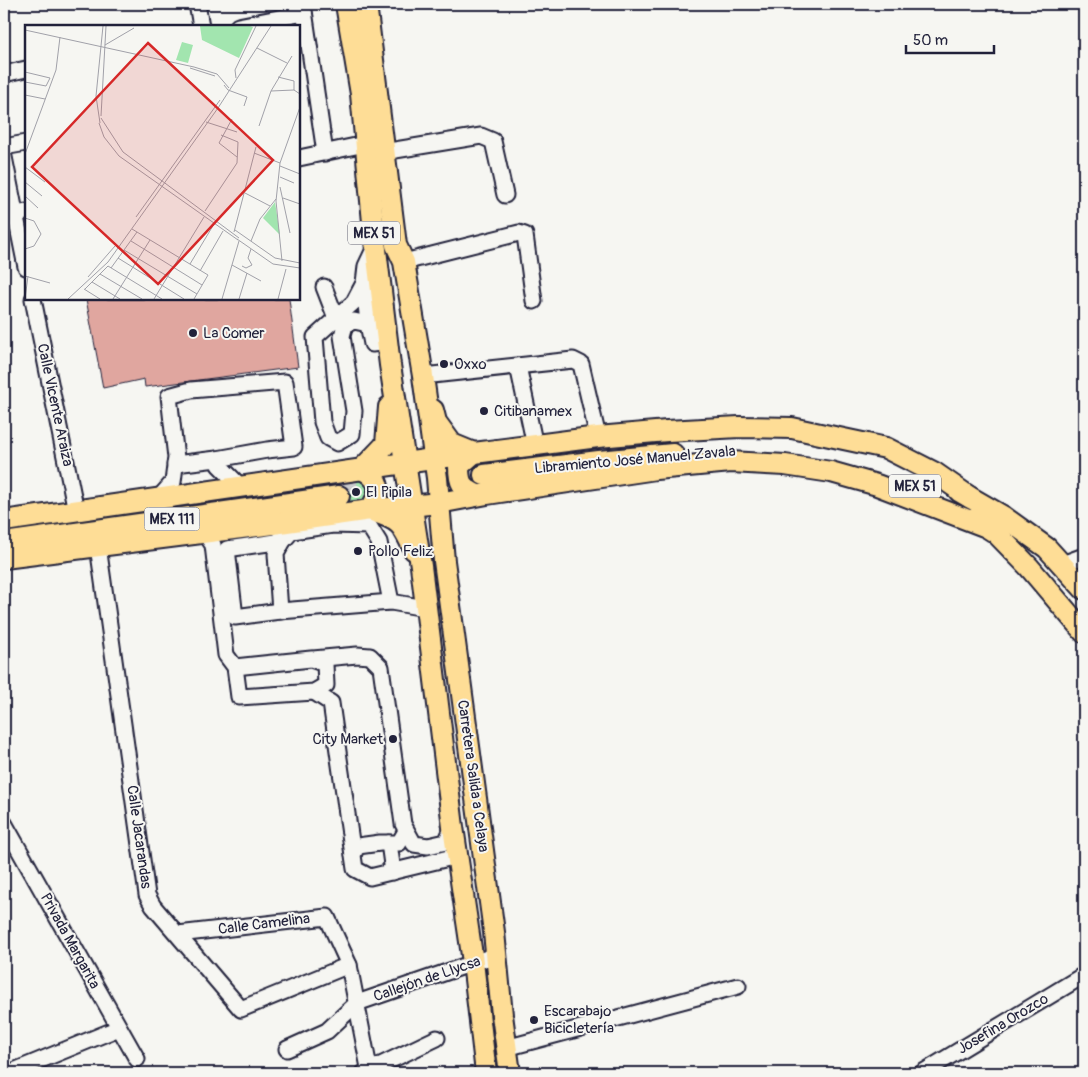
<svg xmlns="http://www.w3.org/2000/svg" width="1088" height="1077" font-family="Pangolin,sans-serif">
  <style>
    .green { fill: #a2e5af; stroke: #628475 }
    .building { fill: #e0a69f; stroke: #22223b }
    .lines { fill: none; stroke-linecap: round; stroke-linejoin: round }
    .major-tunnel { stroke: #cccccd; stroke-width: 20; stroke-dasharray: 20 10; stroke-linecap: butt }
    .minor-casing { stroke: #22223b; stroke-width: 19 }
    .major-casing { stroke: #22223b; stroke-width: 24 }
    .minor { stroke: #f6f6f2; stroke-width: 15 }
    .major { stroke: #fedd96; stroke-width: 20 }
    .poi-dot { fill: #22223b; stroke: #f6f6f2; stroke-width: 2 }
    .labels { text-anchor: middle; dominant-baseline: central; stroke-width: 4; stroke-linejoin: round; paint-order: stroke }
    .shield { fill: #f6f6f2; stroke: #626272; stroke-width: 1 }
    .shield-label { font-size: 14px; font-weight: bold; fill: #22223b }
    .poi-label { font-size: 15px; fill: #22223b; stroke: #f6f6f2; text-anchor: start }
    .street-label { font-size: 15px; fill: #22223b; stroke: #f6f6f2 }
    .inset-road { fill: none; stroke: #a1a1a9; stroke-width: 1 }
    .view { fill: #d62828; fill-opacity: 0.15; stroke: #d62828; stroke-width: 2.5 }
    .inset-edge { fill: none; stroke: #22223b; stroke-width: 2.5 }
  </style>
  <rect width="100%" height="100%" fill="#f6f6f2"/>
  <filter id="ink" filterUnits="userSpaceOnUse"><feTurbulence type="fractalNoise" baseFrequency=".02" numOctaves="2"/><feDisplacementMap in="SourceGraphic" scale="10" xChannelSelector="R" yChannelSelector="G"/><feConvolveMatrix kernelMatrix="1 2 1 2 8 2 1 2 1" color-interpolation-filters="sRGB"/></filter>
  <g filter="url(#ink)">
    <!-- green -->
    <polygon class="green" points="364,477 373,486 368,504 348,508 342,481"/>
    <!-- building -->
    <polygon class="building" points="86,299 289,299 298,367 145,387 144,379 103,388"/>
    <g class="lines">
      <!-- major-tunnel -->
      <polyline class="major-tunnel" points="337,483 483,465"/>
      <defs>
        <g id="minor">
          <polyline points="197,4 201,26"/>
          <polyline points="303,4 325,153"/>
          <polyline points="238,26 304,13"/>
          <polyline points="4,74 26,69"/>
          <polyline points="4,147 26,143"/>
          <polyline points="383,152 481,136 493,141 505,195"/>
          <polyline points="4,157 26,267"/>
          <polyline points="299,158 365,144"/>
          <polyline points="4,217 26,212"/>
          <polyline points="377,247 375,247 366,266 364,283 354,302 315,337 322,422 328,438 337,443 352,434 354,411 342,336 345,325 354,321 368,324 372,344 387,342"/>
          <polyline points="404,262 519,233 525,235 534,301"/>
          <polyline points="364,283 368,324"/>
          <polyline points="324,287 336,318 342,323"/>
          <polyline points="33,299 76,511"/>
          <polyline points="518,366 535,446"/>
          <polyline points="423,376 573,360 581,364 598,437"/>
          <polyline points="175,464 217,459"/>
          <polyline points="158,499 173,482 176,458 169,396 191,390 285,382 294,447 267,450 217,459 219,465 240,486"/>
          <polyline points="205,533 213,545 226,655 235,667 239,697 314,692 326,685 325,664 311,659 235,667"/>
          <polyline points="98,546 147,895 153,906 241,1009 349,965"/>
          <polyline points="1062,564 1084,556"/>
          <polyline points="391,602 379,542 369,526 333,525 292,531 283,541 227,549 235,617 280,611 391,602 425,608"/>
          <polyline points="280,611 276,554 283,541 282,534"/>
          <polyline points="313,659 357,655 370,656 381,667 403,824 414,844 428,846 446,842 453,827"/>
          <polyline points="314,692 331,703 355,869 370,877 457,856"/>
          <polyline points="4,823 137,1059"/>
          <polyline points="389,843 393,872"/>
          <polyline points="353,854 358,846 380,843 399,843 406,831"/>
          <polyline points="178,934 327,917 349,965 370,1073"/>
          <polyline points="506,1048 738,986"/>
          <polyline points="287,1049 327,1031 357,1003 496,955"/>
          <polyline points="9,1073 119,1028"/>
          <polyline points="364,1073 437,1038"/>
          <polyline points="922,1073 1084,975"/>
        </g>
        <g id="major">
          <polyline points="346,4 361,94 374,233 390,365 421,566 453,827 473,962 486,1073"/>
          <polyline points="366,4 396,245 404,262 423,376 437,478 444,561 494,932 502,1015 510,1073"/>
          <polyline points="433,410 436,422 452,444 474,453"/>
          <path d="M474,453l-15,13c0,17 2,21 18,29"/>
          <polyline points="362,469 386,444 389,407"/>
          <path d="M362,469c20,11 20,23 8,41"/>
          <polyline points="484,475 599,461 673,454"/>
          <polyline points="959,491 1004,517 1047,548 1084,589"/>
          <path d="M372,511c28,9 30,12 42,39"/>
          <polyline points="974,519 996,533 1029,567 1084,632"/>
          <polyline points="4,521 474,453 598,437 667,431 739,427 792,428 886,448 935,473 971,498"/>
          <polyline points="4,543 339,496"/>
          <polyline points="4,558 273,524 370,510 439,503 487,494 656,469 731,462 785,465 831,472 877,485 984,526"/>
        </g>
      </defs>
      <!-- minor casing -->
      <use href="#minor" class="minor-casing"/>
      <!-- major casing -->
      <use href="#major" class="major-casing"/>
      <!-- minor -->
      <use href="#minor" class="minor"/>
      <!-- major -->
      <use href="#major" class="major"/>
    </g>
  </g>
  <!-- markers -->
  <g class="poi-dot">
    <circle cx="193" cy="333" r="5"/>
    <circle cx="444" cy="364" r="5"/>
    <circle cx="484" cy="411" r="5"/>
    <circle cx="356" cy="492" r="5"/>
    <circle cx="358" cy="551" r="5"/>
    <circle cx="393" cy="739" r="5"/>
    <circle cx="534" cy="1020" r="5"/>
  </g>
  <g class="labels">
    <!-- shield labels -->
    <g class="shield">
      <rect x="348" y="221.5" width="52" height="23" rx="4"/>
      <rect x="889" y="474.5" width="52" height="23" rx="4"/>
      <rect x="144.5" y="507.5" width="55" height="23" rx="4"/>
    </g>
    <g class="shield-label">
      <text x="374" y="233">MEX 51</text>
      <text x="915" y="486">MEX 51</text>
      <text x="172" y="519">MEX 111</text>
    </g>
    <!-- poi labels -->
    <g class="poi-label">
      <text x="203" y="333">La Comer</text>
      <text x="454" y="364">Oxxo</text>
      <text x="494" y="411">Citibanamex</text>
      <text x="366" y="492">El Pipila</text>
      <text x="368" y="551">Pollo Feliz</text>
      <text x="383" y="739" text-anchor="end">City Market</text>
      <text x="544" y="1011">Escarabajo<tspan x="544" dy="17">Bicicletería</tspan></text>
    </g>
    <!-- street labels -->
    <g class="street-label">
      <text transform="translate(55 405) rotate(78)">Calle Vicente Araiza</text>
      <text transform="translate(635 460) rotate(-5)">Libramiento José Manuel Zavala</text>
      <text transform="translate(473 776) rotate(82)">Carretera Salida a Celaya</text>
      <text transform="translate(139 837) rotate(82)">Calle Jacarandas</text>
      <text transform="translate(264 924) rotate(-7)">Calle Camelina</text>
      <text transform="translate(70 941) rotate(61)">Privada Margarita</text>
      <text transform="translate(427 979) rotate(-19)">Callejón de Llycsa</text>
      <text transform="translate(1003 1024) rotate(-31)">Josefina Orozco</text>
    </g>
  </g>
  <!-- overview -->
  <g transform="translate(25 25)">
    <rect width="275" height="275" fill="#f6f6f2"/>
    <path d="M175,1h50l3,1 -14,31 -37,-18zM157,17l11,3 -5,18 -12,-3zM250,177l5,33 -17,-17z" fill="#a2e5af"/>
    <path class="inset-road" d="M0,5l169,37 23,7 12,14M80,20l29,-17M232,23l30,15M165,43l25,8M0,47l25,6 -4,8 -21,-4M253,52l16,4v9M211,53l-1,-8 21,-44M199,60l4,5 19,7 -3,9M246,66l23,-1 6,4M0,70l20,4M76,91l5,-90M76,93l22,34 116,86M207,94l-13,24 18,14M181,97l31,10M74,98l5,14 15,19 119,84M75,98l-4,-27 7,-70M234,101l12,-35 21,-35M229,128l26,10M0,129l31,-84 4,-33M255,141l20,8M0,142l20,15M255,152l14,6M0,157l17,14M255,162l10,46M220,168l25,13M0,171l13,12M258,173l17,6M180,186l32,-48 1,-21 -17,-7M111,192l84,-117M0,193l9,3 7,13 -7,12 -9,3M107,204l76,46 -14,24M210,205l40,28 25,5M209,207l22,-85M212,214l36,25 27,4M106,216l71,44M226,216l9,-22 16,-20M99,225l73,44M93,233l66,41M257,236l-6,-60 4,-38 20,-56M165,239l24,-40M207,240l29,16M217,241l4,2 6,-3 -4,-7 3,-9M86,243l26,-36M175,246l23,-40M75,249l42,25M0,251l25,7M63,252l27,-31M67,257l28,17M59,264l16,10M60,264l23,-23 54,33M0,274l3,-23M43,274l40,-37 110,-154 53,-82M88,274l37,-59M129,274l50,-82M197,274l17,-58M214,274l8,-26M253,274l8,-30"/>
    <path class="view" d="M123,18l125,117 -115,124 -126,-117z"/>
    <rect width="275" height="275" class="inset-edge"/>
  </g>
  <!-- margin -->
  <rect width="1088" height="1077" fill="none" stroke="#f6f6f2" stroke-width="20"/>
  <rect x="10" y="10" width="1068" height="1057" fill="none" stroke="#22223b" stroke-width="2" filter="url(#ink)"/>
  <!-- scale -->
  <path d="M906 45v8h88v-8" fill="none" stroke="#22223b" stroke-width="2.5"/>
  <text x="913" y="45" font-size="15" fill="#22223b" stroke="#f6f6f2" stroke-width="4" paint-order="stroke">50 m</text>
</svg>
